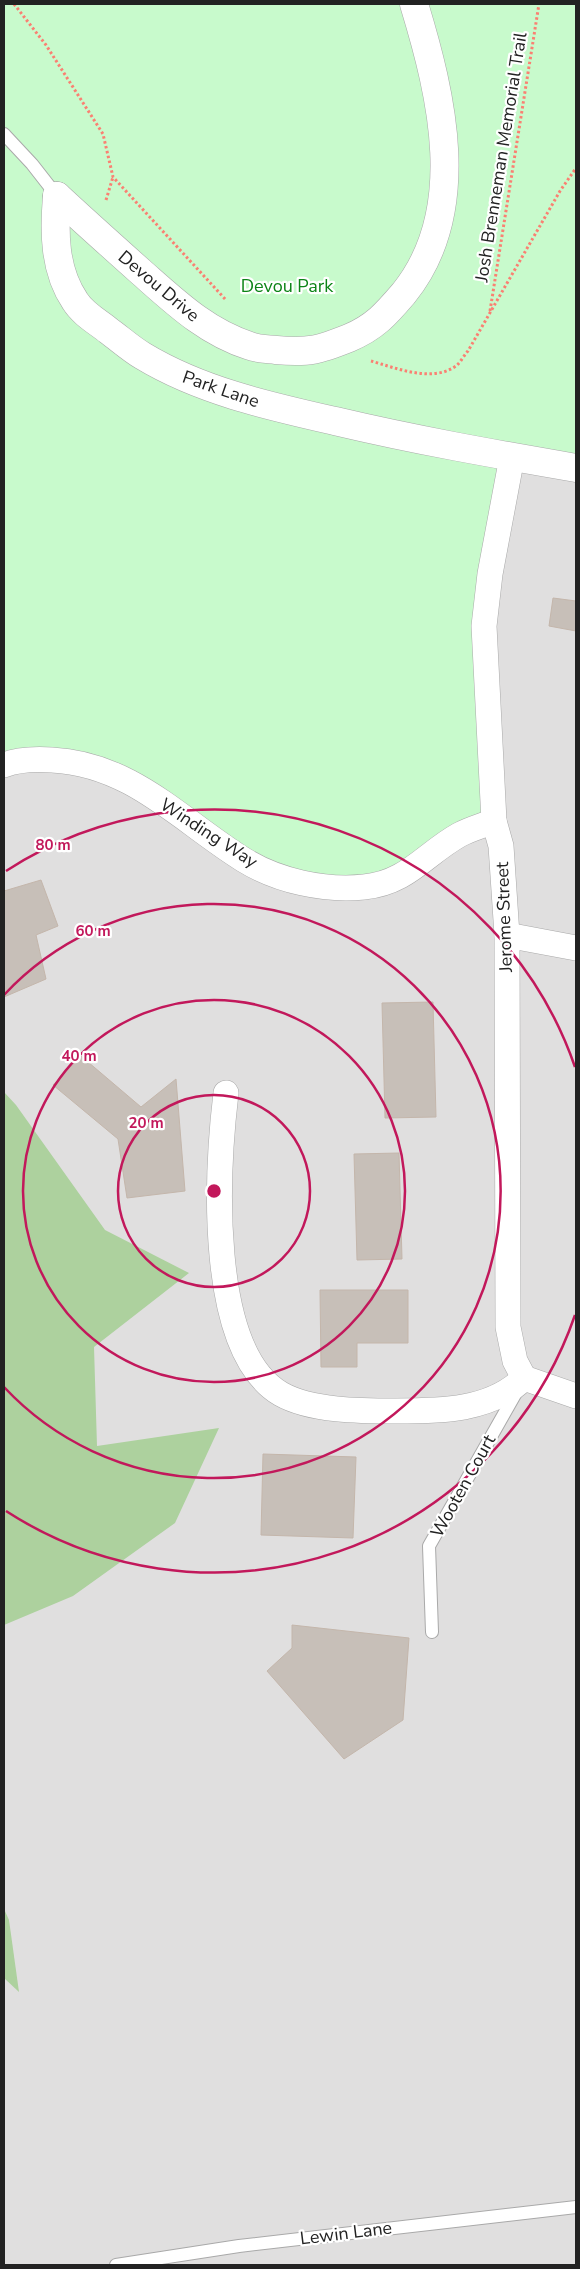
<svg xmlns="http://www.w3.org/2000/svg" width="580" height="2269" font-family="'Nunito Sans',sans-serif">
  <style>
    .residential { fill: #e0dfdf }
    .forest { fill: #add19e }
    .park { fill: #c8facc }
    .building { fill: #c7bfb8; stroke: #c4b6ab }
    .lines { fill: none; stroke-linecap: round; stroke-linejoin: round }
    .service-casing { stroke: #a9a9a9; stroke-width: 14 }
    .minor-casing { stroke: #a9a9a9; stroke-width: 26 }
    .tertiary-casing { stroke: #a9a9a9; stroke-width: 29 }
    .path { stroke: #fa8072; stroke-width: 3; stroke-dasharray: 2.5 2.5; stroke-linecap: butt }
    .service { stroke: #fff; stroke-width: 12 }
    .minor { stroke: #fff; stroke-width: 25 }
    .tertiary { stroke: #fff; stroke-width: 28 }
    .ring { fill: none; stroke: #c2185b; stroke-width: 2.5 }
    .labels { text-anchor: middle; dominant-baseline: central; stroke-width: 4.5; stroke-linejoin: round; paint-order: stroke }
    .street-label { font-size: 18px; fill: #222; stroke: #fff }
    .park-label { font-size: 18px; fill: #0c8416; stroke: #fff }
    .centre { fill: #c2185b; stroke: #fff; stroke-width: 2.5 }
    .ring-label { font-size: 15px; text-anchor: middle; font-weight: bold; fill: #c2185b; stroke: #fff; stroke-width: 4.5; stroke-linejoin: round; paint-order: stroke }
  </style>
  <rect width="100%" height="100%" fill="#f2efe9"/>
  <!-- residential -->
  <polygon class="residential" points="512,457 576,468 576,2265 4,2265 4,765 484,626"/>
  <!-- forest -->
  <g class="forest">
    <polygon points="4,1092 16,1105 105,1230 189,1273 94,1347 97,1446 219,1428 175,1523 73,1596 4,1625"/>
    <polygon points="4,1909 9,1920 19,1992 4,1978"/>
  </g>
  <!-- park -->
  <polygon class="park" points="4,4 576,4 576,468 513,457 490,574 494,821 411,871 308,885 118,776 4,765"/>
  <!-- building -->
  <g class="building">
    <polygon points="553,598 576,601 576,631 549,626"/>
    <polygon points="41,880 58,926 36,935 46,979 4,997 4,891"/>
    <polygon points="433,1002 436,1117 385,1118 382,1003"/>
    <polygon points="81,1056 141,1107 176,1079 185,1191 127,1198 118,1139 53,1085"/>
    <polygon points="399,1153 402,1259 357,1260 354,1154"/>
    <polygon points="320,1290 408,1290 408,1343 357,1343 357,1367 321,1367"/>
    <polygon points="263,1454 356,1457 353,1538 261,1535"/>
    <polygon points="292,1625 409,1638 403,1720 344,1759 267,1671 292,1648"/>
  </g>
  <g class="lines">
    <defs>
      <g id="service">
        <polyline points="4,134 32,164 57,196"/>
        <polyline points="432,1632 429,1546 517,1391"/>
        <polyline points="116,2265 239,2246 576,2207"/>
      </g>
      <g id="minor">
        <polyline points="512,457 490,574 484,626 494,821 501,846 507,935 508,1327 515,1361 524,1378"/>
        <path d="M4,765c15,-6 32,-6 48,-5 80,4 129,61 192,100 34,21 80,31 120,27 43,-4 61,-33 95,-52 11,-6 23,-9 35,-14"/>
        <polyline points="507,935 576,948"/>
        <path d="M226,1093c-9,75 -20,257 55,301 30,17 80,17 115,17 44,0 95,0 128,-33"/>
        <polyline points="524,1378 576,1396"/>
      </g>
      <g id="tertiary">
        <path d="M57,196c28,26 56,51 84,76 34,30 65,60 109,74 8,3 17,3 26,4 33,3 43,0 73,-12 26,-11 37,-24 55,-45 66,-82 38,-197 10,-289"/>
        <path d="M57,196c-3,36 -3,74 18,105 8,13 23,21 34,30 11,8 22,18 34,25 58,35 126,50 192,65 80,19 160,33 241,47"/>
      </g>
    </defs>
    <!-- service casing -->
    <use href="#service" class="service-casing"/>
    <!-- minor casing -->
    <use href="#minor" class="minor-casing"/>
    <!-- tertiary casing -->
    <use href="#tertiary" class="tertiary-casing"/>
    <!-- path -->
    <g class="path">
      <polyline points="14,4 46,45 103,134 113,177 226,300"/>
      <polyline points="106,200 113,177"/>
      <polyline points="490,311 539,4"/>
      <path d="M371,361c25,7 61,22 85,5 5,-4 8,-11 12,-15l92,-160 16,-23"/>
    </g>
    <!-- service -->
    <use href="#service" class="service"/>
    <!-- minor -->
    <use href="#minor" class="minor"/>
    <!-- tertiary -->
    <use href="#tertiary" class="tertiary"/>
  </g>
  <!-- distance rings -->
  <g class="ring">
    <circle cx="214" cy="1191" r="96"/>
    <circle cx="214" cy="1191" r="191"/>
    <path d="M4 995A287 287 0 1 1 4 1387"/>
    <path d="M575 1315A382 382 0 0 1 6 1511M6 871A382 382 0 0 1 575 1067"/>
  </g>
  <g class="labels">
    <!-- street labels -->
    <g class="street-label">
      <text transform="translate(501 157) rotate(-81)">Josh Brenneman Memorial Trail</text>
      <text transform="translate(159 286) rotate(40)">Devou Drive</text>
      <text transform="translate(221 389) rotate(19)">Park Lane</text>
      <text transform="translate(209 833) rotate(33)">Winding Way</text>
      <text transform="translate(504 917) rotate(-92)">Jerome Street</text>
      <text transform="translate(463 1486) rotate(-61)">Wooten Court</text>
      <text transform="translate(346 2233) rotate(-7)">Lewin Lane</text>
    </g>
    <!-- park labels -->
    <g class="park-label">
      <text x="287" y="286">Devou Park</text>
    </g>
  </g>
  <circle cx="214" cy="1191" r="8" class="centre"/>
  <g class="ring-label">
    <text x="53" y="850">80 m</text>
    <text x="93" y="936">60 m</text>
    <text x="79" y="1061">40 m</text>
    <text x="146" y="1128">20 m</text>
  </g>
  <!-- border -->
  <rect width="580" height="2269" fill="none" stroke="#222222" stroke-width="10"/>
</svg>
